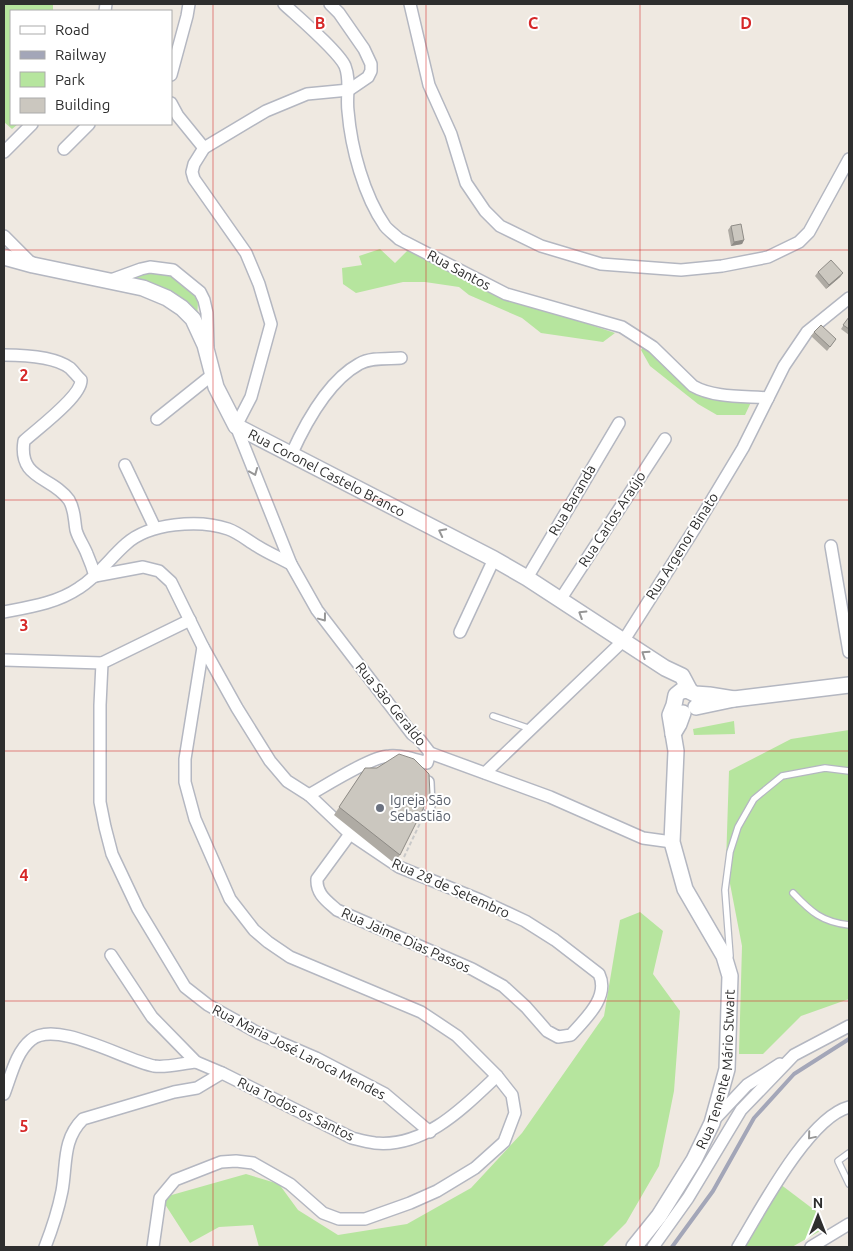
<svg xmlns="http://www.w3.org/2000/svg" width="853" height="1251" font-family="Ubuntu,sans-serif">
  <style>
    .green { fill: #b6e59e }
    .lines { fill: none; stroke-linecap: round; stroke-linejoin: round }
    .service-casing { stroke: #b4b7c1; stroke-width: 8 }
    .minor-casing { stroke: #b4b7c1; stroke-width: 14 }
    .secondary-casing { stroke: #b4b7c1; stroke-width: 18 }
    .path { stroke: #c9c9c9; stroke-width: 2; stroke-dasharray: 4 2.5; stroke-linecap: butt }
    .service { stroke: #fff; stroke-width: 5.5 }
    .minor { stroke: #fff; stroke-width: 11 }
    .secondary { stroke: #fff; stroke-width: 15 }
    .rail { stroke: #a3a6b8; stroke-width: 4 }
    .wall { fill: #afaba4 }
    .shaded-wall { fill: #8e8b86 }
    .building { fill: #cbc7bf; stroke: #8e8b86 }
    .oneway { stroke: #969696 }
    .grid { fill: none; stroke: #d62828; stroke-width: 1; stroke-opacity: 0.55 }
    .worship-dot { fill: #6b7280; stroke: #fff; stroke-width: 2 }
    .labels { text-anchor: middle; dominant-baseline: central; stroke-width: 4; stroke-linejoin: round; paint-order: stroke }
    .street-label { font-size: 14px; fill: #2e2e2e; stroke: #fff }
    .worship-label { font-size: 14px; fill: #5b616d; stroke: #fff; text-anchor: start }
    .grid-label { font-size: 16px; text-anchor: middle; font-weight: bold; fill: #d62828; stroke: #fff; stroke-width: 4; stroke-linejoin: round; paint-order: stroke }
  </style>
  <rect width="100%" height="100%" fill="#efe9e1"/>
  <!-- green -->
  <g class="green">
    <polygon points="4,4 53,4 53,11 11,11 11,124 18,124 12,129 4,122"/>
    <polygon points="380,249 395,263 409,249 473,283 528,304 615,333 603,342 541,333 522,318 469,295 459,287 425,282 403,282 356,293 343,284 342,268 362,265 359,256"/>
    <polygon points="147,271 173,273 195,292 198,301 197,320 129,281"/>
    <polygon points="644,345 696,389 752,400 745,415 717,415 698,404 650,366 641,350"/>
    <polygon points="734,721 735,734 694,735 693,729"/>
    <polygon points="849,730 849,999 801,1016 763,1054 739,1054 742,946 726,863 729,771 791,739"/>
    <polygon points="640,912 663,931 653,974 680,1011 674,1091 659,1166 626,1223 602,1247 259,1247 253,1225 219,1227 190,1243 161,1198 246,1174 279,1184 298,1210 338,1235 407,1224 471,1188 522,1133 604,1016 620,920"/>
    <polygon points="780,1184 817,1212 820,1231 792,1247 739,1247"/>
  </g>
  <g class="lines">
    <defs>
      <g id="service">
        <polyline points="493,716 531,729"/>
        <path d="M793,893c18,19 29,29 56,32"/>
        <polyline points="730,956 725,890 730,852 738,827 754,799 782,776 825,768 849,771"/>
        <polyline points="849,1153 838,1161 849,1184"/>
      </g>
      <g id="minor">
        <path d="M284,4c14,13 54,47 61,62 6,15 1,30 3,45 3,37 16,85 37,115 4,5 10,9 14,13l107,55 116,33 31,20 40,39c21,12 51,10 75,12"/>
        <polyline points="330,4 339,13 364,49 371,64 371,71 368,77 349,90 307,94 266,111 204,148 194,164 192,172 194,179 246,253 259,284 271,324 251,397 236,426 291,564 317,610 412,734 420,740 430,753 550,797 643,838 672,842"/>
        <polyline points="410,4 429,85 451,134 466,183 485,211 500,226 541,246 601,264 681,270 722,266 768,257 799,242 809,232 849,159"/>
        <polyline points="105,11 106,4"/>
        <polyline points="171,75 187,16 189,4"/>
        <polyline points="171,103 178,116 204,148"/>
        <polyline points="64,149 89,124"/>
        <polyline points="4,152 32,124"/>
        <polyline points="4,236 32,264"/>
        <polyline points="108,281 141,269 150,267 173,270 200,292 204,300 207,313 208,347"/>
        <path d="M4,355c19,0 50,1 66,13 4,4 7,8 11,12 1,16 -44,49 -57,61 -6,39 28,35 45,59 6,10 5,19 7,30 2,8 8,16 11,24 3,7 6,15 8,22"/>
        <polyline points="157,419 212,375"/>
        <path d="M291,455c14,-31 37,-74 68,-91 12,-7 29,-5 42,-6"/>
        <polyline points="125,465 155,528"/>
        <polyline points="831,546 849,652"/>
        <path d="M95,576l48,-9 16,4 12,11 32,65 34,61 33,53 17,20 22,14 41,39 49,33 81,33 45,21 30,19 44,34c11,23 -14,45 -28,61l-13,2 -11,-6 -21,-24 -23,-21 -31,-17 -135,-59c-10,-9 -21,-16 -20,-31l33,-45"/>
        <polyline points="527,578 619,423"/>
        <polyline points="560,600 665,439"/>
        <path d="M4,612c26,-5 53,-9 75,-24 19,-12 31,-30 47,-44 23,-21 73,-25 102,-15 11,4 19,11 29,17 11,7 23,12 34,18"/>
        <polyline points="190,620 102,663 100,705 100,802 105,827 112,854 138,909 185,987 208,1005 258,1033 316,1058 385,1094 430,1132"/>
        <polyline points="460,632 494,559"/>
        <polyline points="4,660 102,663"/>
        <polyline points="485,773 624,640 695,528 743,448 784,366 807,332 849,298"/>
        <polyline points="428,782 429,806"/>
        <path d="M309,795c16,-9 63,-39 80,-39 13,-1 25,3 38,7l3,-10"/>
        <path d="M111,955l41,62 44,45 26,11 130,65c8,2 15,4 23,5 50,5 89,-36 122,-67"/>
        <path d="M4,1094c7,-18 12,-42 27,-54 25,-21 93,20 123,26 13,2 29,-3 42,-4"/>
        <polyline points="713,1121 747,1085 780,1064"/>
        <path d="M45,1247c7,-18 13,-36 17,-56 5,-27 0,-51 21,-72l91,-27 23,-4 25,-15"/>
        <polyline points="153,1247 160,1198 175,1180 221,1162 236,1161 253,1163 290,1184 323,1213 339,1219 365,1219 410,1203 437,1191 475,1168 504,1142 515,1113 512,1095 497,1076 457,1036 421,1012 290,957 268,942 254,930 230,899 195,819 185,782 185,759 203,647"/>
        <polyline points="653,1247 688,1198 741,1110 794,1055 849,1026"/>
        <path d="M738,1247c22,-36 70,-129 111,-140"/>
        <polyline points="811,1247 849,1224"/>
      </g>
      <g id="secondary">
        <path id="s1" d="M4,257l29,8 110,23 24,10 15,10 11,11 12,26 11,42 20,39 258,133 33,19 138,90 17,8 8,15"/>
        <polyline points="696,707 734,699 849,685"/>
        <polyline points="673,734 679,724 683,713"/>
        <path id="s2" d="M634,1247l25,-31 35,-56 18,-37 15,-54 3,-93 -6,-20 -39,-67 -13,-47 4,-91 -6,-36 4,-10 2,-10 5,-4 6,-1 8,4 14,1 25,4"/>
      </g>
    </defs>
    <!-- service casing -->
    <use href="#service" class="service-casing"/>
    <!-- minor casing -->
    <use href="#minor" class="minor-casing"/>
    <!-- secondary casing -->
    <use href="#secondary" class="secondary-casing"/>
    <!-- path -->
    <polyline class="path" points="404,857 423,817"/>
    <!-- service -->
    <use href="#service" class="service"/>
    <!-- minor -->
    <use href="#minor" class="minor"/>
    <!-- secondary -->
    <use href="#secondary" class="secondary"/>
    <!-- rail -->
    <polyline class="rail" points="672,1247 713,1191 754,1118 794,1074 849,1039"/>
  </g>
  <!-- wall -->
  <g class="wall">
    <polygon points="731,226 744,240 742,244 731,246 728,230"/>
    <polygon points="818,272 843,273 840,277 826,289 815,276"/>
    <polygon points="849,317 849,335 841,329"/>
    <polygon points="814,332 836,339 827,351 811,336"/>
    <polygon points="365,768 377,768 400,855 394,863 334,815"/>
  </g>
  <!-- shaded-wall -->
  <g class="shaded-wall">
    <polygon points="744,240 742,244 731,246 734,242"/>
    <polygon points="843,273 840,277 826,289 829,285"/>
  </g>
  <!-- building -->
  <g class="building">
    <polygon points="741,224 744,240 734,242 731,226"/>
    <polygon points="831,260 843,273 829,285 818,272"/>
    <polygon points="849,317 849,329 843,325"/>
    <polygon points="821,325 836,339 830,347 814,332"/>
    <polygon points="399,754 414,759 429,774 430,795 400,855 339,807 365,768 377,768"/>
  </g>
  <!-- one-way arrows -->
  <defs><path id="oneway-chevron" d="M-2-3.5L2.5 0L-2 3.5" fill="none" stroke-width="1.6" stroke-linecap="round" stroke-linejoin="round" transform="scale(1.25)"/></defs>
  <g class="oneway">
    <use href="#oneway-chevron" transform="translate(254 472) rotate(68)"/>
    <use href="#oneway-chevron" transform="translate(442 532) rotate(-153)"/>
    <use href="#oneway-chevron" transform="translate(582 614) rotate(-148)"/>
    <use href="#oneway-chevron" transform="translate(323 618) rotate(53)"/>
    <use href="#oneway-chevron" transform="translate(645 654) rotate(-146)"/>
    <use href="#oneway-chevron" transform="translate(811 1136) rotate(130)"/>
  </g>
  <!-- grid -->
  <path class="grid" d="M213,4v1243M426,4v1243M640,4v1243M4,250h845M4,500h845M4,751h845M4,1001h845"/>
  <!-- markers -->
  <circle class="worship-dot" cx="380" cy="808" r="5"/>
  <g class="labels">
    <!-- street labels -->
    <g class="street-label">
      <text transform="translate(459 270) rotate(28)">Rua Santos</text>
      <text stroke="none"><textPath href="#s1" startOffset="420">Rua Coronel Castelo Branco</textPath></text>
      <text transform="translate(572 500) rotate(-60)">Rua Baranda</text>
      <text transform="translate(612 519) rotate(-57)">Rua Carlos Araújo</text>
      <text transform="translate(682 546) rotate(-58)">Rua Argenor Binato</text>
      <text transform="translate(391 704) rotate(51)">Rua São Geraldo</text>
      <text transform="translate(451 888) rotate(24)">Rua 28 de Setembro</text>
      <text transform="translate(406 940) rotate(24)">Rua Jaime Dias Passos</text>
      <text transform="translate(299 1052) rotate(27)">Rua Maria José Laroca Mendes</text>
      <text stroke="none"><textPath href="#s2" startOffset="201">Rua Tenente Mário Stwart</textPath></text>
      <text transform="translate(296 1109) rotate(26)">Rua Todos os Santos</text>
    </g>
    <!-- worship labels -->
    <g class="worship-label">
      <text x="390" y="800">Igreja São<tspan x="390" dy="16">Sebastião</tspan></text>
    </g>
  </g>
  <g class="grid-label">
    <text x="320" y="29">B</text>
    <text x="533" y="29">C</text>
    <text x="746" y="29">D</text>
    <text x="24" y="381">2</text>
    <text x="24" y="631">3</text>
    <text x="24" y="881">4</text>
    <text x="24" y="1132">5</text>
  </g>
  <!-- border -->
  <rect width="853" height="1251" fill="none" stroke="#2e2e2e" stroke-width="10"/>
  <!-- legend -->
  <rect x="10" y="10" width="162" height="115" fill="#ffffff" stroke="#ababab"/>
  <rect x="20" y="26" width="25" height="8" fill="#ffffff" stroke="#ababab"/>
  <text x="55" y="35" font-size="15" fill="#2e2e2e">Road</text>
  <rect x="20" y="51" width="25" height="8" fill="#a3a6b8" stroke="#ababab"/>
  <text x="55" y="60" font-size="15" fill="#2e2e2e">Railway</text>
  <rect x="20" y="72" width="25" height="15" fill="#b6e59e" stroke="#ababab"/>
  <text x="55" y="85" font-size="15" fill="#2e2e2e">Park</text>
  <rect x="20" y="98" width="25" height="15" fill="#cbc7bf" stroke="#ababab"/>
  <text x="55" y="110" font-size="15" fill="#2e2e2e">Building</text>
  <!-- north arrow -->
  <g transform="translate(818 1216)" stroke="#ffffff" stroke-width="4" paint-order="stroke">
  <path d="M0-4L9 19L0 12L-9 19Z" fill="#2e2e2e"/>
  <text y="-8" font-size="14" font-weight="bold" text-anchor="middle" fill="#2e2e2e">N</text>
  </g>
</svg>
